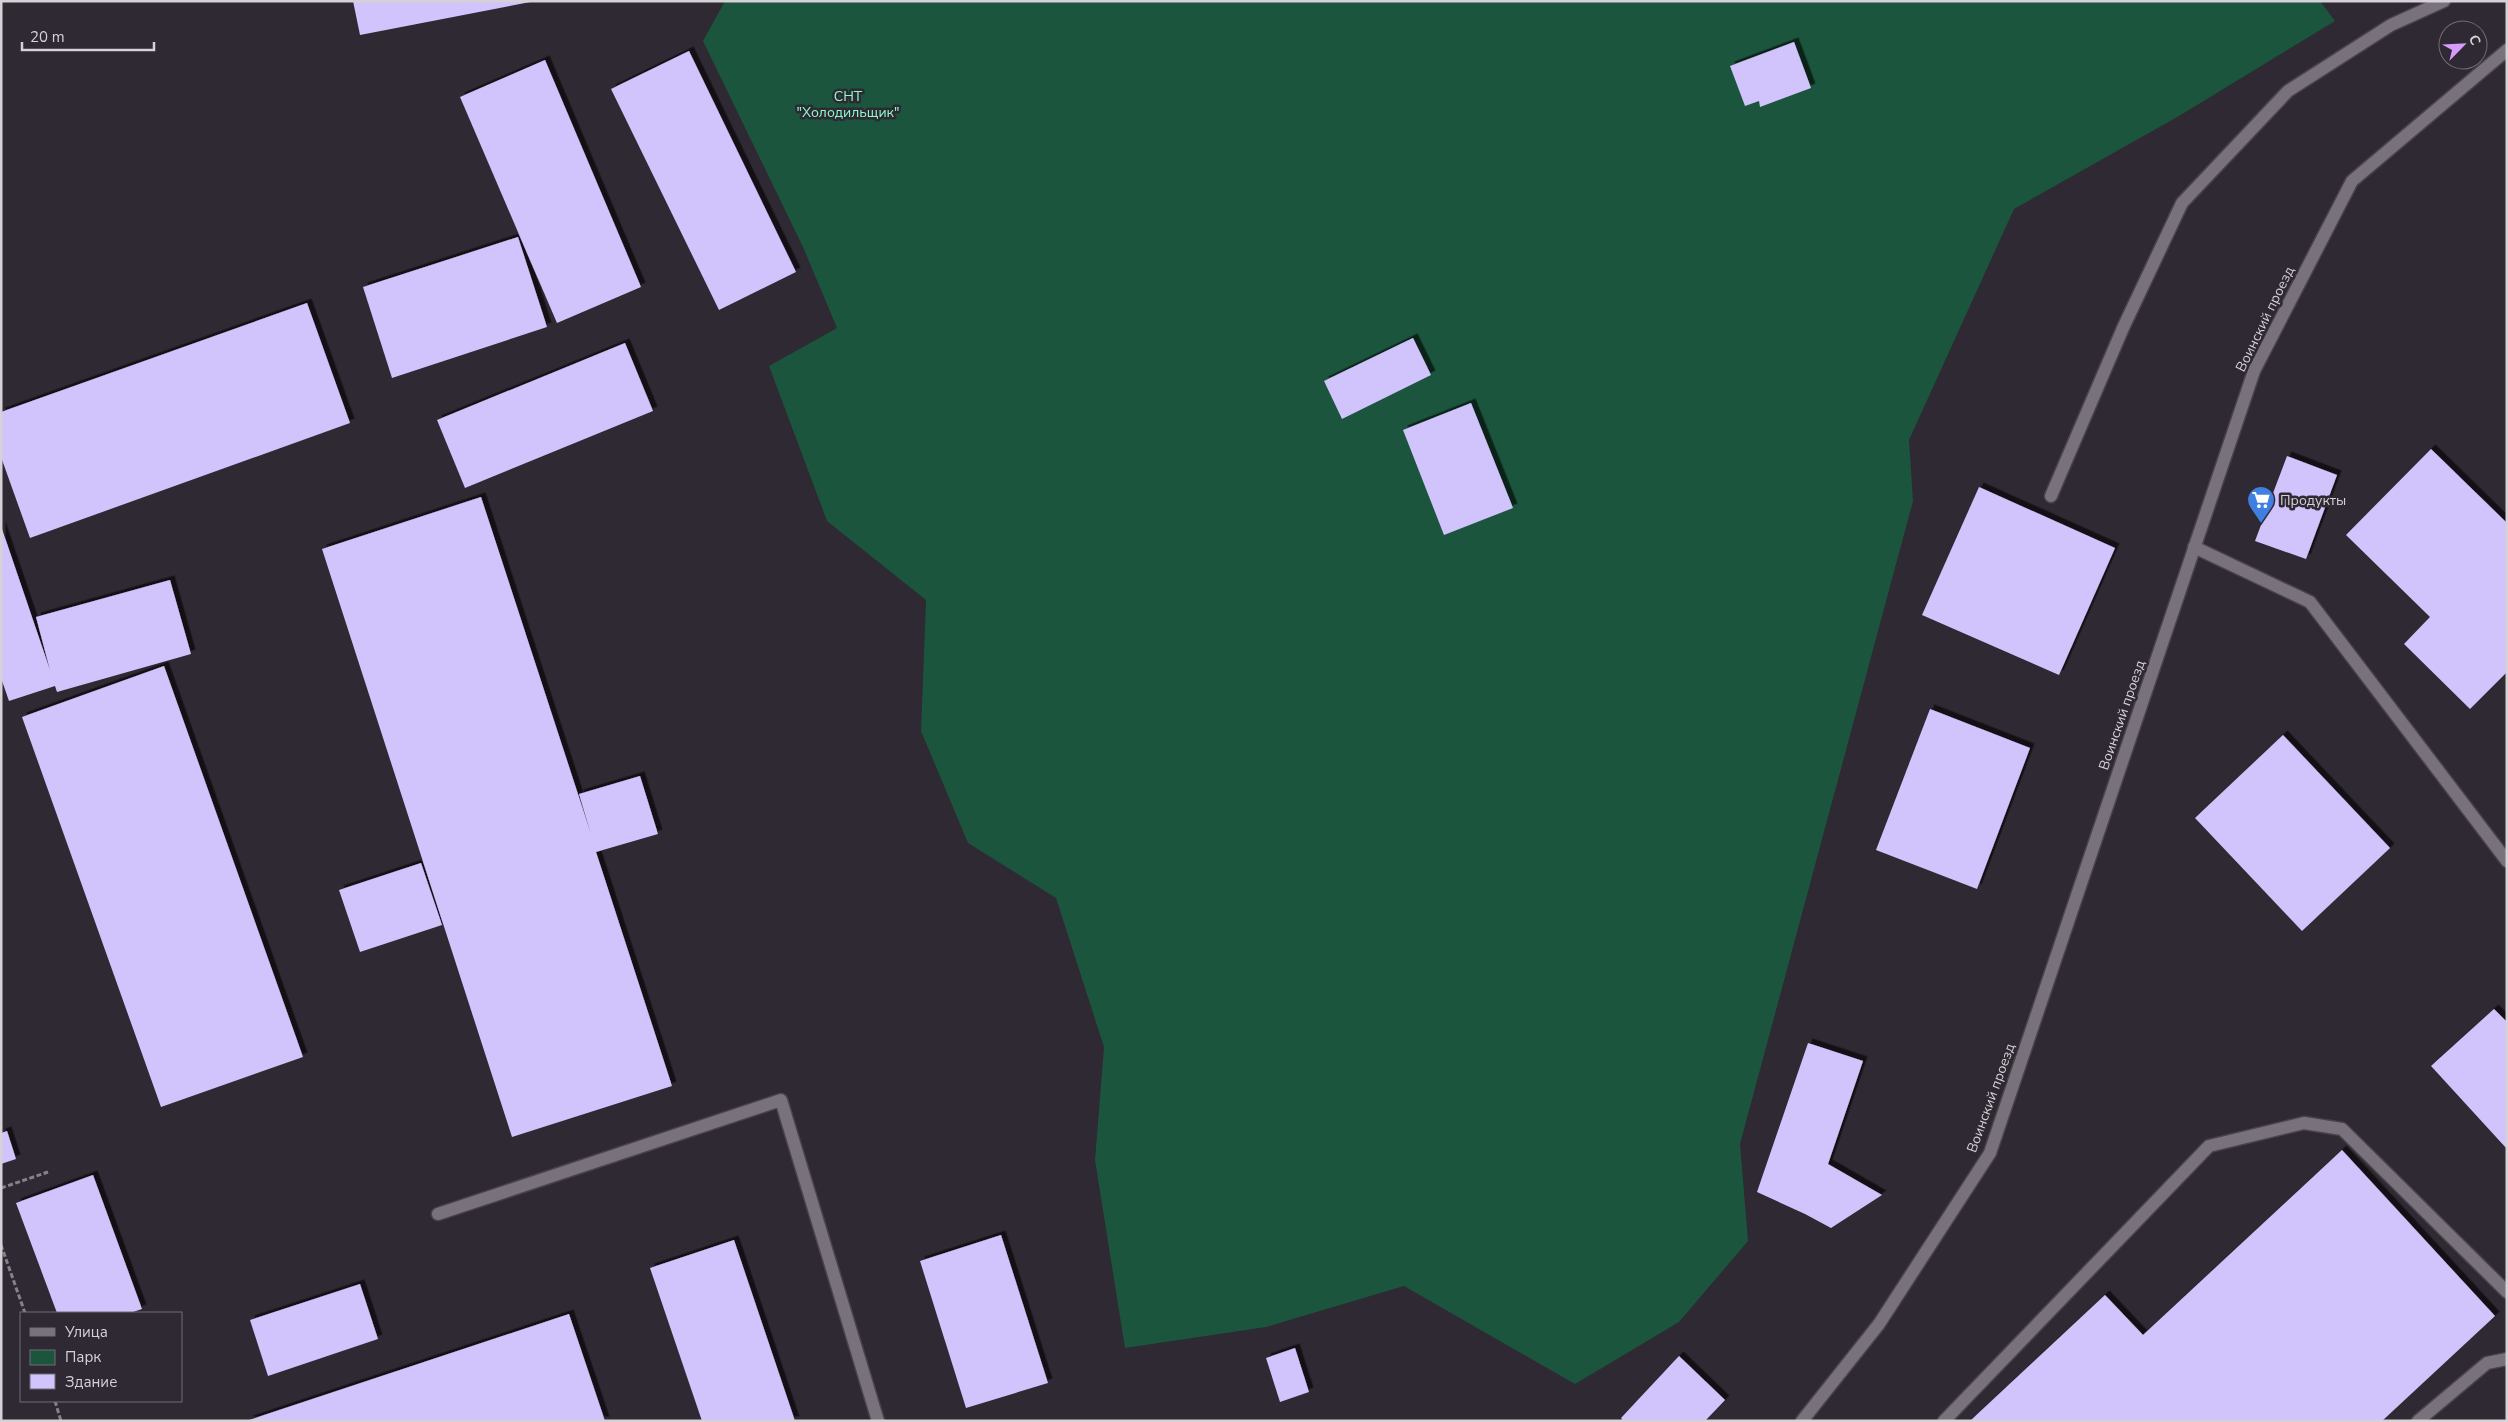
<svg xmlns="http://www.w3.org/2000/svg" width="2508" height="1422" font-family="'Nunito Sans',sans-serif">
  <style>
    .green { fill: #1b553e }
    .building { fill: #d1c3fc; filter: url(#shadow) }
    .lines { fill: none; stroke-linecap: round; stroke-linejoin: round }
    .minor-casing { stroke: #48444a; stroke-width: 15 }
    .path { stroke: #878289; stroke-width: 3; stroke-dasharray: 5 2.5; stroke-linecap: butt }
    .minor { stroke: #79727c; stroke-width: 12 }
    .labels { text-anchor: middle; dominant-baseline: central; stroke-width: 5; stroke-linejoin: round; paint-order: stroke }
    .park-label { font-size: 14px; fill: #89feca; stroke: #2e2932 }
    .street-label { font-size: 14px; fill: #d5d1d7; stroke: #2e2932 }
    .poi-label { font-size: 14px; fill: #d5d1d7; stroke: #2e2932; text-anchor: start }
  </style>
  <defs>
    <filter id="shadow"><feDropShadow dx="4.5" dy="-4.5" stdDeviation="0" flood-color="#0009"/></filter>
  </defs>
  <rect width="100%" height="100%" fill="#2e2932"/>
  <!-- green -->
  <polygon class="green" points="725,1 2320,1 2335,21 2179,116 2014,209 1909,440 1913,501 1740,1144 1748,1241 1679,1322 1575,1384 1404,1286 1266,1327 1125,1348 1095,1160 1104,1047 1056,898 968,843 921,731 926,600 827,521 769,366 837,328 803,247 703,41"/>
  <!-- building -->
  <g class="building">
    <polygon points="353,1 530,1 530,2 360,35"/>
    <polygon points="1794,42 1811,88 1760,107 1759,101 1745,106 1730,66"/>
    <polygon points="689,51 796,272 719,310 611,89"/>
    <polygon points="545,60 641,287 557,323 460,97"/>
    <polygon points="518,237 547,327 392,378 363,287"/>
    <polygon points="307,303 350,423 30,538 1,457 1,412"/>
    <polygon points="1413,338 1431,375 1342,419 1324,381"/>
    <polygon points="625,343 653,411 465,488 437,420"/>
    <polygon points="1471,403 1513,508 1444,535 1403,430"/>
    <polygon points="2431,449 2507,523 2507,672 2470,709 2404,644 2430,617 2346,535"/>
    <polygon points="2287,456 2337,475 2306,559 2255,541"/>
    <polygon points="1979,487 2115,548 2059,675 1922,615"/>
    <polygon points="481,497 591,834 579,794 640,776 658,834 596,852 672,1086 512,1137 322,549"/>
    <polygon points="1,526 50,670 36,617 170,580 191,654 57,692 55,686 9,701 1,678"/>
    <polygon points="164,666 303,1057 161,1107 22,717"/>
    <polygon points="1930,709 2030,748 1977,889 1876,850"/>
    <polygon points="2283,735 2390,848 2302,931 2195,818"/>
    <polygon points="421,863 442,925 360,952 339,890"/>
    <polygon points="2494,1009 2507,1022 2507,1149 2431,1066"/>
    <polygon points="1808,1043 1863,1061 1828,1164 1882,1195 1831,1228 1805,1214 1757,1192"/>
    <polygon points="7,1131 16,1159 1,1164 1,1133"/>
    <polygon points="2342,1150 2495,1316 2382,1421 1970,1421 2105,1295 2143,1335"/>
    <polygon points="93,1175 142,1309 130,1313 57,1313 16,1203"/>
    <polygon points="1001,1235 1048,1383 966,1408 920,1261"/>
    <polygon points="734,1240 795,1421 702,1421 650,1268"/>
    <polygon points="360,1284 378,1339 268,1376 250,1320"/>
    <polygon points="569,1314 605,1421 249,1421 249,1420"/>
    <polygon points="1295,1348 1309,1392 1280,1402 1266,1358"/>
    <polygon points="1679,1356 1725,1400 1705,1421 1623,1421 1621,1418"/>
  </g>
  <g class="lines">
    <defs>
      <g id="minor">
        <polyline points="2051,496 2123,328 2182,203 2288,91 2391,25 2444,1"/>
        <polyline points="2194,547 2310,602 2507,861"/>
        <polyline points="438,1214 781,1100 878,1421"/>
        <polyline points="1802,1421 1879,1324 1990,1153 2254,371 2352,181 2507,50"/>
        <polyline points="1944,1421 2209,1146 2304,1123 2342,1129 2507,1292"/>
        <polyline points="2418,1421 2487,1363 2507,1359"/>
      </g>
    </defs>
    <!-- minor casing -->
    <use href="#minor" class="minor-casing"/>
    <!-- path -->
    <g class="path">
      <polyline points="1,1188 48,1172"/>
      <polyline points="1,1245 25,1313"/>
      <polyline points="55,1401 61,1421"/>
    </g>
    <!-- minor -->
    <use href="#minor" class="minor"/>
  </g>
  <!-- icons -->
  <defs>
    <symbol id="supermarket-pin" viewBox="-11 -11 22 30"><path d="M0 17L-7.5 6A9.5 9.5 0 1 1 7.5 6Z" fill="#3f7fe0" stroke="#2e2932"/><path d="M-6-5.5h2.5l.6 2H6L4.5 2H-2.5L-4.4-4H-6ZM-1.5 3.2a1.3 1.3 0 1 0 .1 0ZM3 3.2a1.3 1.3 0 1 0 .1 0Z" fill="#fff"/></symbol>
  </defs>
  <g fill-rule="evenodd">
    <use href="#supermarket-pin" x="2245" y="484" width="32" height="43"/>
  </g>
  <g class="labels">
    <!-- park labels -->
    <g class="park-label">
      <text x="848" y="96">СНТ<tspan x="848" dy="16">"Холодильщик"</tspan></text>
    </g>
    <!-- street labels -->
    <g class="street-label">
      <text transform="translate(2265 319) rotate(-64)">Воинский проезд</text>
      <text transform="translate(2122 715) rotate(-71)">Воинский проезд</text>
      <text transform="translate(1991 1098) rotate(-70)">Воинский проезд</text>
    </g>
    <!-- poi labels -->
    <g class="poi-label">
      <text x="2280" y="500">Продукты</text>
    </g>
  </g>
  <!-- border -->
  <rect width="2508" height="1422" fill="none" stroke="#d5d1d7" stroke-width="5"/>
  <!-- legend -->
  <rect x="20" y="1312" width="162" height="90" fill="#2e2932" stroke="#716c74"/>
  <rect x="30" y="1328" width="25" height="8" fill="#79727c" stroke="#716c74"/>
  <text x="65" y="1337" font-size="15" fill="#d5d1d7">Улица</text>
  <rect x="30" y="1350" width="25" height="15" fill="#1b553e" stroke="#716c74"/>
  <text x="65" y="1362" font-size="15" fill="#d5d1d7">Парк</text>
  <rect x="30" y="1374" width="25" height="15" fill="#d1c3fc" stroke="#716c74"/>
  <text x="65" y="1387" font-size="15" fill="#d5d1d7">Здание</text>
  <!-- north arrow -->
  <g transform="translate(2463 45) rotate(66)"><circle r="24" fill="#2e2932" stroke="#716c74"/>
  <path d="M0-4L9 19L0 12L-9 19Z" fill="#d49cfb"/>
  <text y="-8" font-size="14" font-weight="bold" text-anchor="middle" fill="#d5d1d7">С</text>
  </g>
  <!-- scale -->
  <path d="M22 42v8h132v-8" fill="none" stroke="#d5d1d7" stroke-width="2.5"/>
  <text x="30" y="42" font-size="15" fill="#d5d1d7" stroke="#2e2932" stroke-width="4" paint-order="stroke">20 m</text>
</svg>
